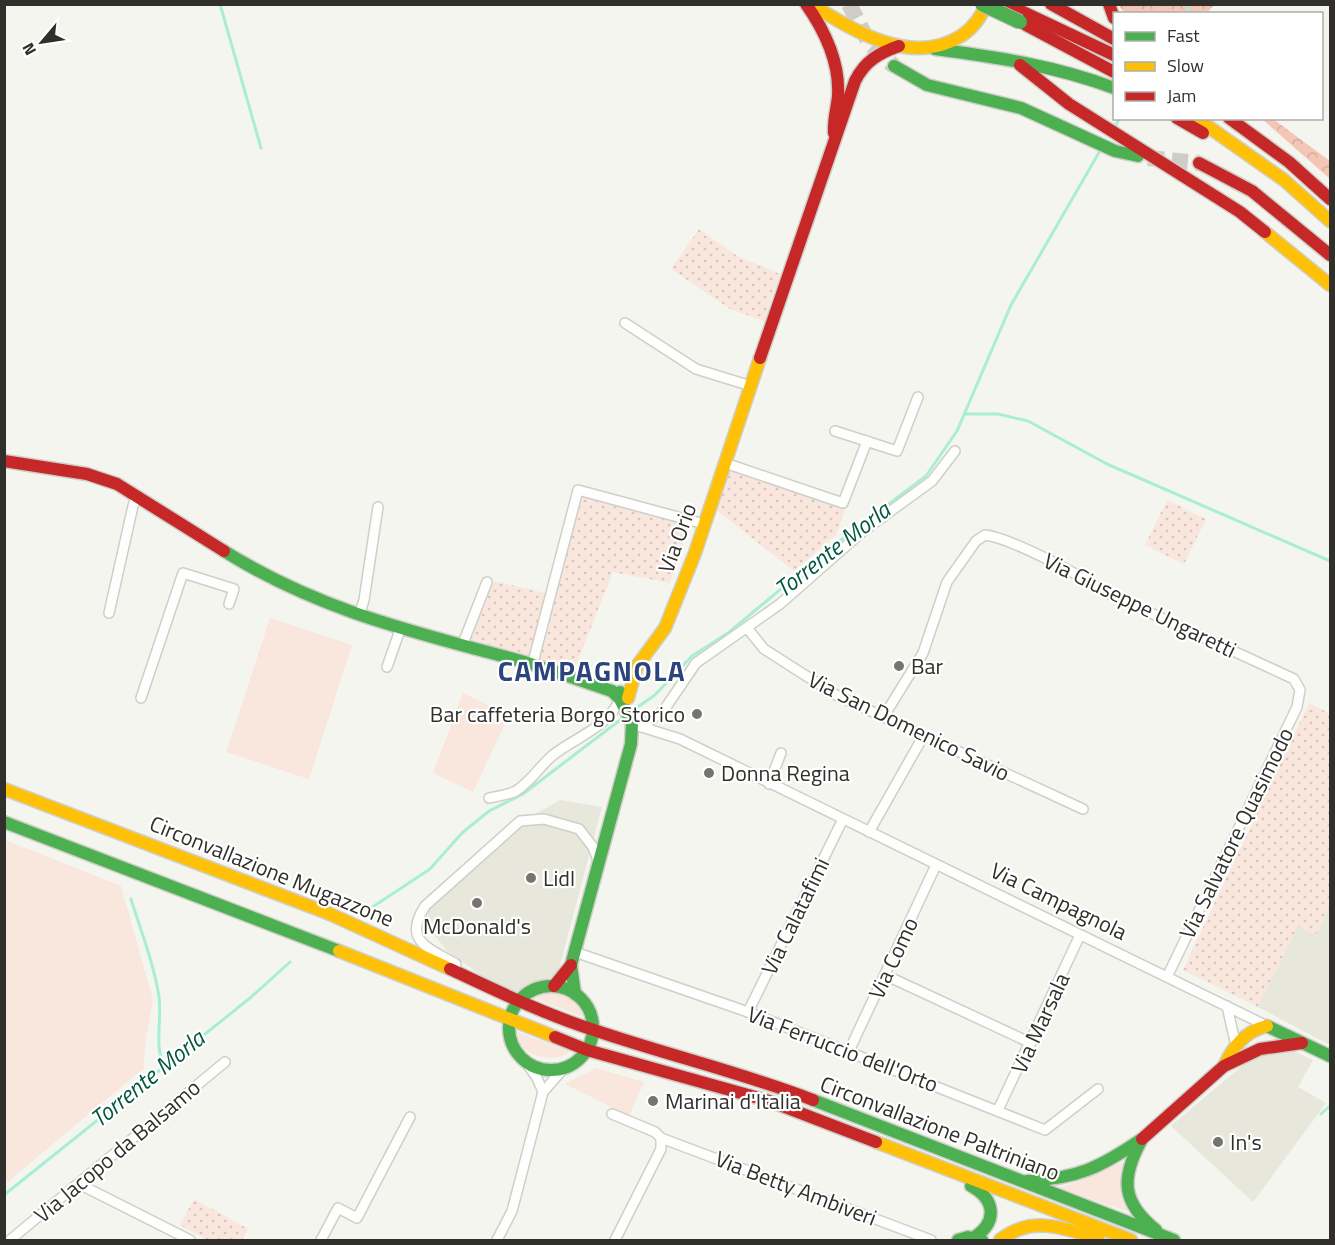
<svg xmlns="http://www.w3.org/2000/svg" width="1335" height="1245" font-family="'Titillium Web',sans-serif">
  <style>
    .built { fill: #e8e7dc }
    .grass { fill: #f9e6dd }
    .forest { fill: url(#forest-crowns) }
    .park { fill: url(#park-dots) }
    .lines { fill: none; stroke-linecap: round; stroke-linejoin: round }
    .stream { stroke: #aaeed2; stroke-width: 3 }
    .highway-tunnel { stroke: #cecdc8; stroke-width: 16; stroke-dasharray: 16 8; stroke-linecap: butt }
    .street-casing { stroke: #cfcfca; stroke-width: 12 }
    .fast-casing { stroke: #cfcfca; stroke-width: 15 }
    .slow-casing { stroke: #cfcfca; stroke-width: 15 }
    .jam-casing { stroke: #cfcfca; stroke-width: 15 }
    .street { stroke: #fefefd; stroke-width: 9 }
    .fast { stroke: #4caf50; stroke-width: 12 }
    .slow { stroke: #ffc107; stroke-width: 12 }
    .jam { stroke: #c62828; stroke-width: 12 }
    .fast-bridge-casing { stroke: #bbb3a8; stroke-width: 16; stroke-linecap: butt }
    .fast-bridge { stroke: #4caf50; stroke-width: 14 }
    .poi-dot { fill: #757470; stroke: #fff; stroke-width: 2 }
    .labels { text-anchor: middle; dominant-baseline: central; stroke-width: 4.5; stroke-linejoin: round; paint-order: stroke }
    .street-label { font-size: 22px; fill: #302f2c; stroke: #fff }
    .poi-label { font-size: 22px; fill: #302f2c; stroke: #fff; text-anchor: start }
    .water-label { font-size: 24px; font-style: italic; fill: #03573f; stroke: #fff }
    .district-label { font-size: 28px; font-weight: bold; letter-spacing: 1.5px; fill: #2b447c; stroke: #fff }
  </style>
  <defs>
    <pattern id="forest-crowns" width="20" height="18" patternUnits="userSpaceOnUse" patternTransform="scale(1.5)"><rect width="20" height="18" fill="#f4c6b6"/><path d="M2 6a3 3 0 1 1 6 0M12 15a3 3 0 1 1 6 0" fill="none" stroke="#d2aa9d"/></pattern>
    <pattern id="park-dots" width="8" height="8" patternUnits="userSpaceOnUse" patternTransform="scale(1.5)"><rect width="8" height="8" fill="#f9e6dd"/><path d="M2 2h.1M6 6h.1" fill="none" stroke="#d6c6be" stroke-width="1.8" stroke-linecap="round"/></pattern>
  </defs>
  <rect width="100%" height="100%" fill="#f5f5ef"/>
  <!-- built -->
  <g class="built">
    <polygon points="560,800 602,807 559,969 552,977 514,992 496,986 447,951 425,924 428,900 493,838"/>
    <polygon points="1330,906 1330,1045 1258,1007 1298,926 1316,935"/>
    <polygon points="1289,1049 1313,1060 1298,1087 1326,1103 1253,1202 1171,1126 1251,1058"/>
  </g>
  <!-- grass -->
  <g class="grass">
    <polygon points="270,618 352,645 309,779 226,752"/>
    <polygon points="463,693 509,715 473,792 433,773"/>
    <polygon points="5,840 121,886 153,1000 145,1043 144,1068 5,1184"/>
    <path d="M547,991c16,1 33,9 36,26l-52,-20z"/>
    <path d="M518,1032l50,19 1,2c-17,11 -54,2 -51,-21z"/>
    <polygon points="596,1068 644,1082 629,1116 565,1084"/>
    <path d="M1128,1160l4,53 -73,-25c27,-8 44,-18 69,-28z"/>
  </g>
  <!-- forest -->
  <g class="forest">
    <polygon points="1119,5 1119,4 1214,5 1206,14 1124,13"/>
    <polygon points="1262,119 1273,119 1330,161 1330,179"/>
  </g>
  <!-- park -->
  <g class="park">
    <polygon points="699,229 737,256 780,274 764,321 730,309 671,269"/>
    <polygon points="726,469 845,509 837,534 794,571 714,508"/>
    <polygon points="580,495 690,522 670,583 613,572 574,670 471,639 494,581 554,595"/>
    <polygon points="1167,500 1206,519 1184,564 1145,545"/>
    <polygon points="1309,703 1330,714 1330,906 1316,935 1298,926 1258,1007 1183,970"/>
    <polygon points="194,1199 248,1229 242,1240 208,1240 180,1225"/>
  </g>
  <g class="lines">
    <!-- stream -->
    <g class="stream">
      <polyline points="220,4 261,148"/>
      <polyline points="1185,14 1191,4"/>
      <polyline points="1114,128 1120,118"/>
      <polyline points="964,414 998,414 1028,421 1107,464 1330,561"/>
      <polyline points="629,713 655,695 692,656 728,633 829,549 926,476 957,431 1011,305 1101,149"/>
      <path d="M131,899c10,32 23,65 28,98 3,23 -5,49 5,69"/>
      <polyline points="368,910 430,869 462,833 489,811 523,794 624,717"/>
      <polyline points="1321,1114 1330,1106"/>
      <polyline points="4,1195 250,998 290,962"/>
    </g>
    <!-- highway-tunnel -->
    <g class="highway-tunnel">
      <polyline points="849,4 869,43 894,66"/>
      <polyline points="1148,158 1199,163"/>
    </g>
    <defs>
      <g id="street">
        <polyline points="625,323 696,369 751,386"/>
        <polyline points="835,431 897,451 918,397"/>
        <polyline points="725,463 843,503 867,441"/>
        <polyline points="109,613 133,506 137,495"/>
        <polyline points="359,615 364,600 378,507"/>
        <polyline points="747,628 764,649 836,695 1083,809"/>
        <polyline points="462,646 487,582"/>
        <polyline points="532,666 578,490 704,524"/>
        <polyline points="387,667 400,630"/>
        <polyline points="141,698 183,573 234,589 229,604"/>
        <path d="M884,716l39,-63 24,-71 29,-41 9,-6c26,3 95,40 118,56l191,88 6,11 -3,17 -130,270"/>
        <polyline points="632,724 680,739 1267,1026"/>
        <polyline points="642,727 664,710 696,663 780,604 862,532 932,481 955,451"/>
        <polyline points="769,784 781,753"/>
        <path d="M489,798c8,-2 20,-3 27,-7 14,-9 24,-25 37,-36 23,-18 54,-27 67,-56"/>
        <polyline points="869,832 924,735"/>
        <polyline points="575,952 748,1012 1045,1130 1098,1089"/>
        <path d="M456,964c-27,-16 -54,-23 -31,-58l95,-85 24,-2 35,10 14,18 6,16"/>
        <polyline points="885,975 1031,1043"/>
        <polyline points="1227,1006 1236,1046"/>
        <polyline points="748,1012 843,819"/>
        <polyline points="849,1051 936,865"/>
        <polyline points="525,1061 537,1078 543,1092"/>
        <polyline points="998,1110 1080,935"/>
        <polyline points="612,1114 655,1132 661,1138 931,1240"/>
        <polyline points="79,1184 190,1240"/>
        <polyline points="10,1240 225,1062"/>
        <polyline points="321,1240 338,1208 357,1218 410,1117"/>
        <polyline points="497,1240 512,1211 543,1092 564,1068"/>
        <polyline points="615,1240 661,1149 661,1138"/>
      </g>
      <g id="fast">
        <path d="M935,49c61,8 121,17 179,39"/>
        <polyline points="894,66 927,85 1021,108 1115,151 1138,156"/>
        <path d="M224,551c96,60 190,81 297,110 31,9 61,20 91,30l8,8"/>
        <polyline points="4,822 339,951"/>
        <circle cx="551" cy="1028" r="42"/>
        <polyline points="575,994 571,965 631,744 632,724 620,699 620,692"/>
        <polyline points="1267,1026 1330,1056"/>
        <polyline points="813,1100 1174,1240"/>
        <path d="M1141,1141c-20,37 -20,61 15,89"/>
        <path d="M1027,1181c50,-2 74,-14 115,-42"/>
        <path d="M971,1186c24,13 27,35 4,51"/>
        <polyline points="958,1240 968,1237 982,1240"/>
      </g>
      <g id="slow">
        <path d="M811,4c42,27 101,63 150,32 12,-8 20,-18 25,-32"/>
        <polyline points="1196,118 1284,180 1330,221"/>
        <polyline points="1265,232 1330,285"/>
        <polyline points="628,698 637,666 665,628 695,553 760,358"/>
        <polyline points="4,789 330,914 450,969"/>
        <polyline points="339,951 555,1037"/>
        <path d="M1224,1066c9,-19 21,-35 43,-40"/>
        <polyline points="876,1142 1131,1240"/>
        <path d="M1000,1240c31,-25 64,-12 98,-2"/>
      </g>
      <g id="jam">
        <path d="M806,4c19,27 34,58 32,92 -1,12 -5,24 -4,37"/>
        <polyline points="1006,4 1114,55"/>
        <polyline points="1051,4 1114,39"/>
        <polyline points="1109,4 1114,18"/>
        <polyline points="1026,25 1114,72"/>
        <polyline points="1020,65 1069,104 1240,212 1265,232"/>
        <polyline points="1177,118 1203,133"/>
        <polyline points="1229,118 1289,162 1330,199"/>
        <polyline points="1199,163 1252,191 1330,255"/>
        <path d="M760,358l95,-277c10,-20 24,-28 44,-35"/>
        <polyline points="4,461 87,474 117,484 224,551"/>
        <path d="M450,969c47,22 94,45 144,61 73,25 147,42 219,70"/>
        <polyline points="554,986 571,965"/>
        <polyline points="555,1037 587,1050 769,1101 876,1142"/>
        <polyline points="1142,1139 1224,1066 1260,1049 1302,1043"/>
      </g>
    </defs>
    <!-- street casing -->
    <use href="#street" class="street-casing"/>
    <!-- fast casing -->
    <use href="#fast" class="fast-casing"/>
    <!-- slow casing -->
    <use href="#slow" class="slow-casing"/>
    <!-- jam casing -->
    <use href="#jam" class="jam-casing"/>
    <!-- street -->
    <use href="#street" class="street"/>
    <!-- fast -->
    <use href="#fast" class="fast"/>
    <!-- slow -->
    <use href="#slow" class="slow"/>
    <!-- jam -->
    <use href="#jam" class="jam"/>
    <defs>
      <polyline id="fast-bridge" points="982,4 1020,22"/>
    </defs>
    <!-- fast-bridge casing -->
    <use href="#fast-bridge" class="fast-bridge-casing"/>
    <!-- fast-bridge -->
    <use href="#fast-bridge" class="fast-bridge"/>
  </g>
  <!-- markers -->
  <g class="poi-dot">
    <circle cx="899" cy="666" r="6"/>
    <circle cx="697" cy="714" r="6"/>
    <circle cx="709" cy="773" r="6"/>
    <circle cx="531" cy="878" r="6"/>
    <circle cx="477" cy="903" r="6"/>
    <circle cx="653" cy="1101" r="6"/>
    <circle cx="1218" cy="1142" r="6"/>
  </g>
  <g class="labels">
    <!-- street labels -->
    <g class="street-label">
      <text transform="translate(677 538) rotate(-70)">Via Orio</text>
      <text transform="translate(1140 605) rotate(26)">Via Giuseppe Ungaretti</text>
      <text transform="translate(909 726) rotate(26)">Via San Domenico Savio</text>
      <text transform="translate(1236 833) rotate(-64)">Via Salvatore Quasimodo</text>
      <text transform="translate(272 871) rotate(22)">Circonvallazione Mugazzone</text>
      <text transform="translate(1059 901) rotate(26)">Via Campagnola</text>
      <text transform="translate(795 916) rotate(-64)">Via Calatafimi</text>
      <text transform="translate(893 958) rotate(-65)">Via Como</text>
      <text transform="translate(1040 1023) rotate(-65)">Via Marsala</text>
      <text transform="translate(843 1049) rotate(21)">Via Ferruccio dell'Orto</text>
      <text transform="translate(940 1128) rotate(21)">Circonvallazione Paltriniano</text>
      <text transform="translate(117 1151) rotate(-40)">Via Jacopo da Balsamo</text>
      <text transform="translate(796 1188) rotate(21)">Via Betty Ambiveri</text>
    </g>
    <!-- poi labels -->
    <g class="poi-label">
      <text x="911" y="666">Bar</text>
      <text x="685" y="714" text-anchor="end">Bar caffeteria Borgo Storico</text>
      <text x="721" y="773">Donna Regina</text>
      <text x="543" y="878">Lidl</text>
      <text x="477" y="926" text-anchor="middle">McDonald's</text>
      <text x="665" y="1101">Marinai d'Italia</text>
      <text x="1230" y="1142">In's</text>
    </g>
    <!-- water labels -->
    <g class="water-label">
      <text transform="translate(832 549) rotate(-38)">Torrente Morla</text>
      <text transform="translate(147 1078) rotate(-39)">Torrente Morla</text>
    </g>
    <!-- district labels -->
    <g class="district-label">
      <text x="592" y="670">CAMPAGNOLA</text>
    </g>
  </g>
  <!-- border -->
  <rect width="1335" height="1245" fill="none" stroke="#302f2c" stroke-width="12"/>
  <!-- legend -->
  <rect x="1113" y="12" width="210" height="108" fill="#ffffff" stroke="#acacab" stroke-width="1.5"/>
  <rect x="1125" y="32" width="30" height="9" fill="#4caf50" stroke="#acacab" stroke-width="1.5"/>
  <text x="1167" y="42" font-size="18" fill="#302f2c">Fast</text>
  <rect x="1125" y="62" width="30" height="9" fill="#ffc107" stroke="#acacab" stroke-width="1.5"/>
  <text x="1167" y="72" font-size="18" fill="#302f2c">Slow</text>
  <rect x="1125" y="92" width="30" height="9" fill="#c62828" stroke="#acacab" stroke-width="1.5"/>
  <text x="1167" y="102" font-size="18" fill="#302f2c">Jam</text>
  <!-- north arrow -->
  <g transform="translate(42 42) rotate(241)" stroke="#ffffff" stroke-width="4.5" paint-order="stroke">
  <path d="M0-4.5L10 22L0 15L-10 22Z" fill="#302f2c"/>
  <text y="-9" font-size="16" font-weight="bold" text-anchor="middle" fill="#302f2c">N</text>
  </g>
</svg>
